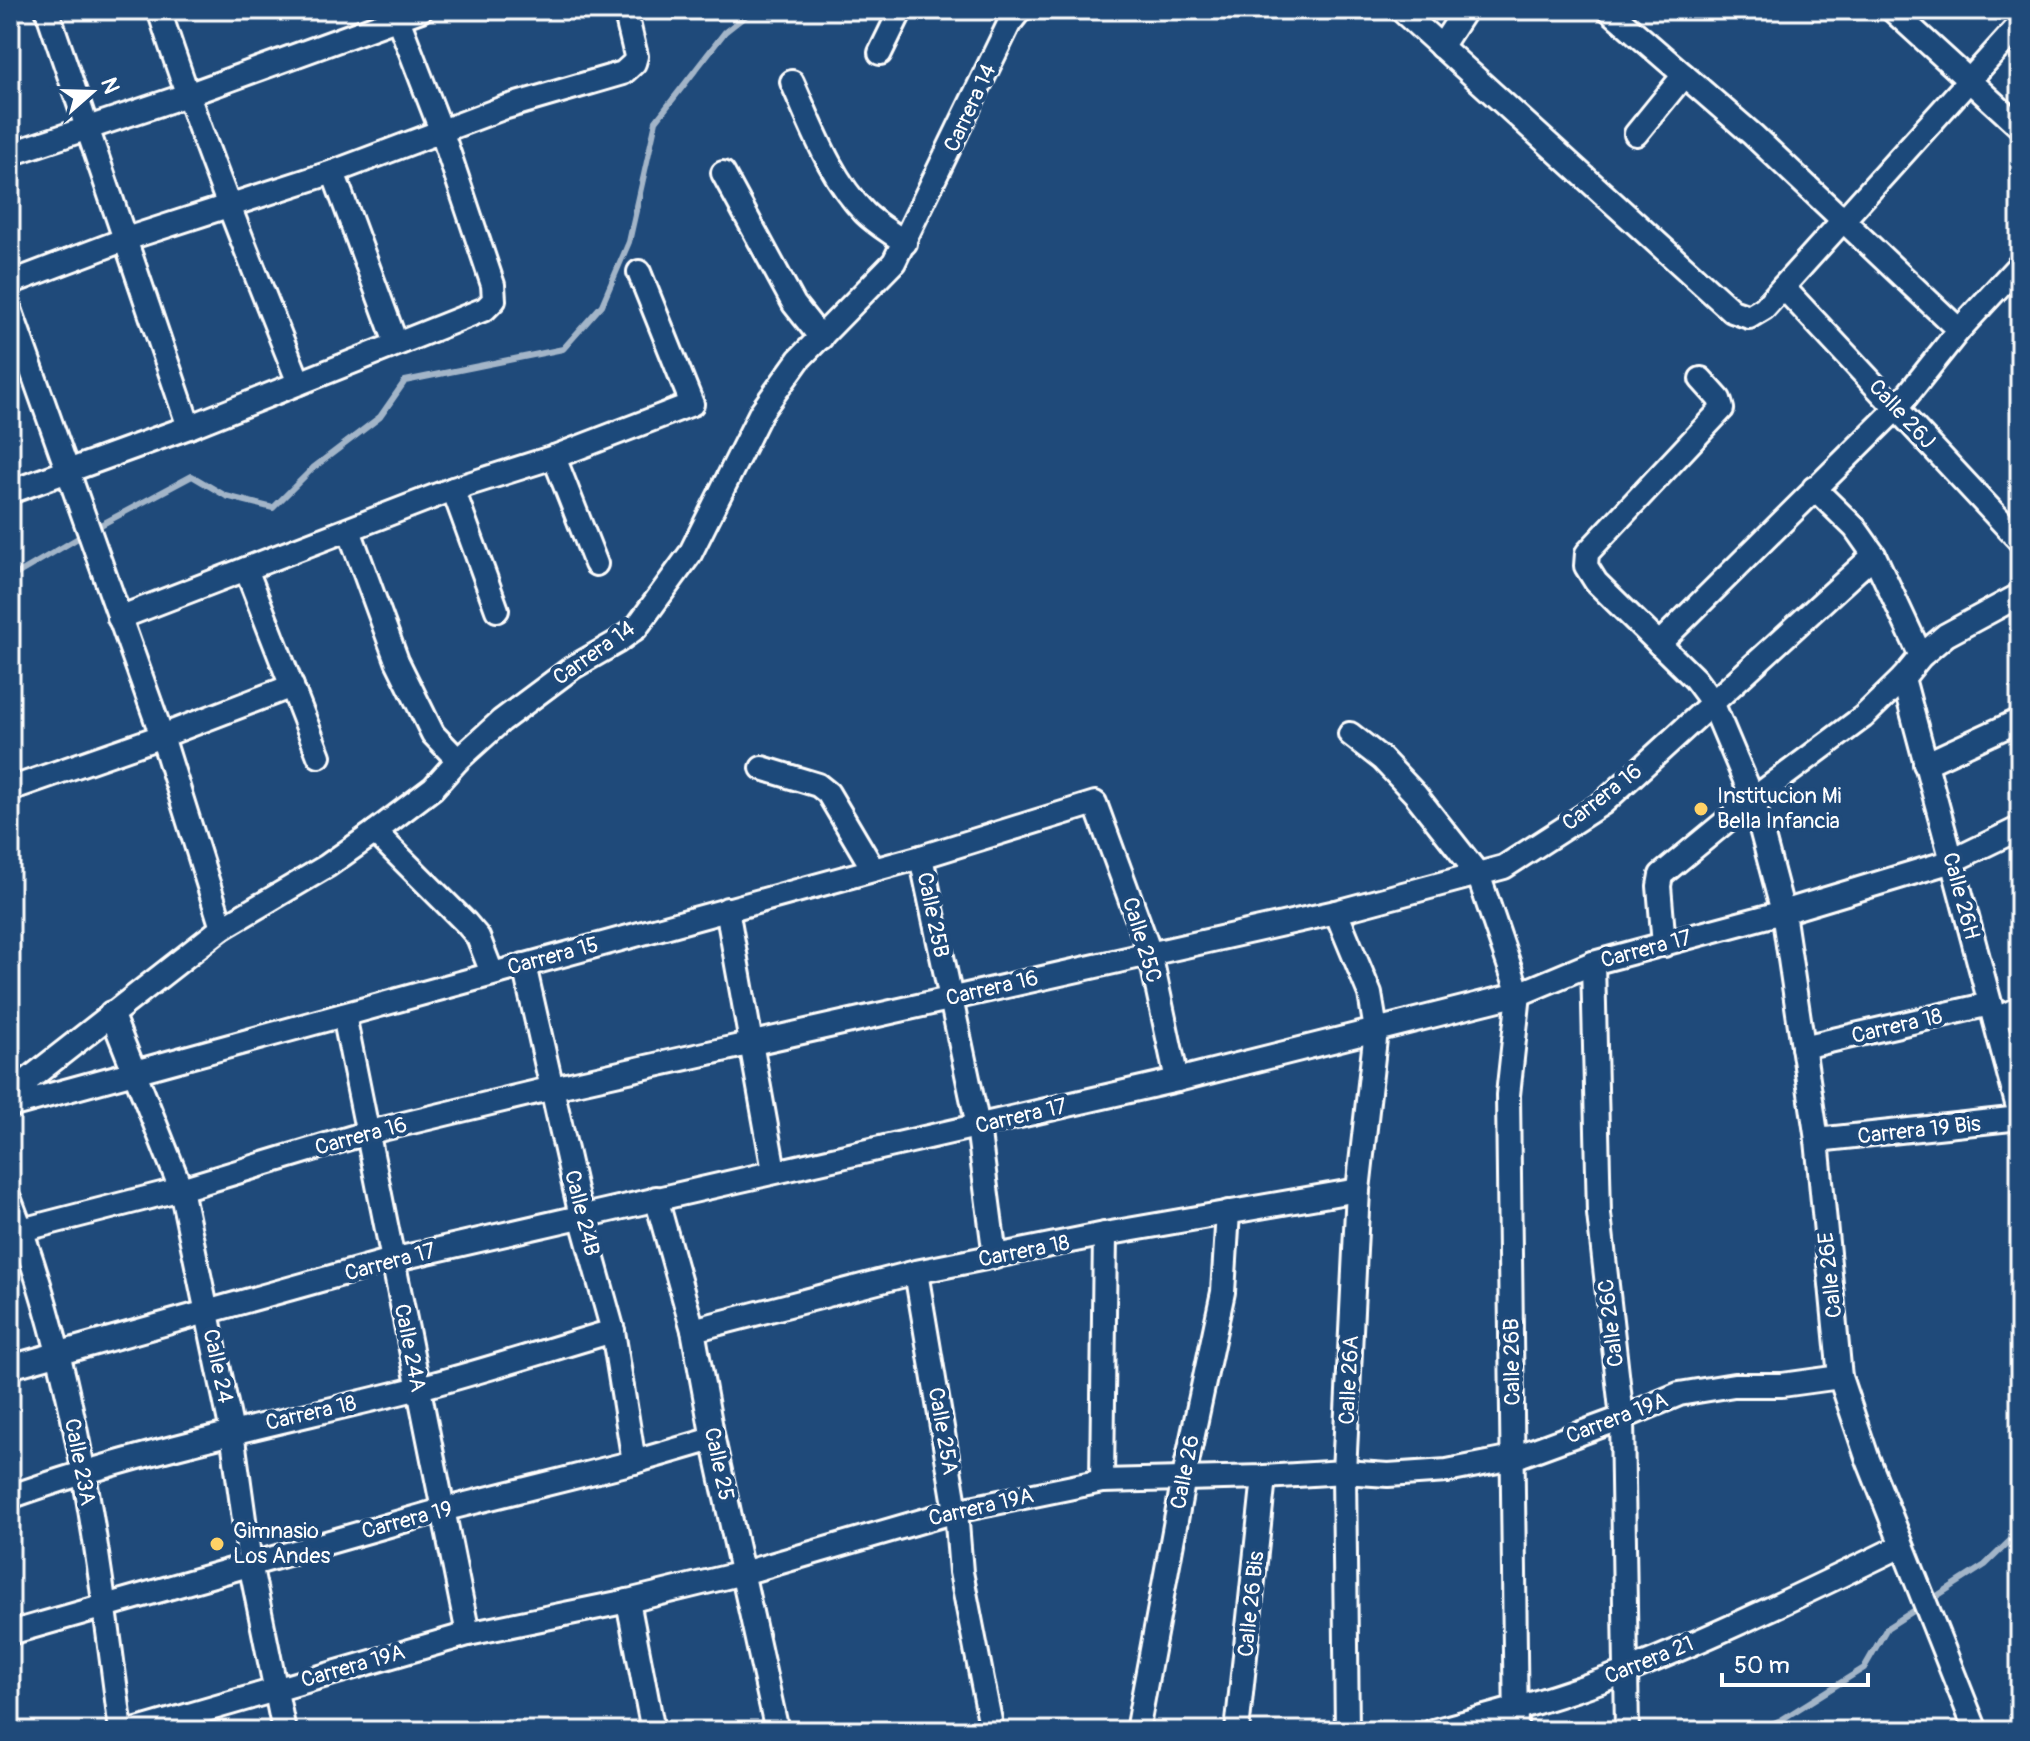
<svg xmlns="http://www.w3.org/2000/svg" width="2030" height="1741" font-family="Pangolin,sans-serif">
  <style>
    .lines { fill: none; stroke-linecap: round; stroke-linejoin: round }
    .stream { stroke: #a3b5c8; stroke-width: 6 }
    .street-casing { stroke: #fff; stroke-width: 28 }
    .street { stroke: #1f4a7a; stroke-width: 22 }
    .poi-dot { fill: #ffd166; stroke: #1f4a7a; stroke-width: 3 }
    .labels { text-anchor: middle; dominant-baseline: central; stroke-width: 8; stroke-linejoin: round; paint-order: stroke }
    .street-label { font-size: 22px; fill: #fff; stroke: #1f4a7a }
    .poi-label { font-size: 22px; fill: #fff; stroke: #1f4a7a; text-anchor: start }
  </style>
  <rect width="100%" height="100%" fill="#1f4a7a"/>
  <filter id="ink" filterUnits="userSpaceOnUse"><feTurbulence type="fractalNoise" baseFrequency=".0125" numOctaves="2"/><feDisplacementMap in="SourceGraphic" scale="16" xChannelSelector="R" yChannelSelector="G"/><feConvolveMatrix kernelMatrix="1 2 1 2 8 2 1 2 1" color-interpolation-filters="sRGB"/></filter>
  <g filter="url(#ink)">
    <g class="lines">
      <!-- stream -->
      <g class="stream">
        <polyline points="95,528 192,476 226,496 273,508 313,468 380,417 405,381 563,349 602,305 629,242 656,121 725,32 753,10"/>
        <polyline points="10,578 85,534"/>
        <polyline points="1755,1731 1781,1720 1864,1668 1887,1628 1985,1565 2020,1531"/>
      </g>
      <defs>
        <g id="street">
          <polyline points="47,10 189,427"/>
          <path d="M159,10c41,127 91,250 140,373"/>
          <polyline points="1401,10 1732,311 1749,317 1764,308 2020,24"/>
          <polyline points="1609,10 1753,135 1959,330"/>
          <polyline points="1892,10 2020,127"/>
          <polyline points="1441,47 1465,10"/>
          <polyline points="880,53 901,10"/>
          <path d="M792,82c20,44 38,96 73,131 11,11 27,20 40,30"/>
          <polyline points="1636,134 1684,75"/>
          <polyline points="10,154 187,95 421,10"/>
          <polyline points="333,172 396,343"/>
          <polyline points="723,173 794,304 821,338"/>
          <polyline points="10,283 126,239 333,172 503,108 623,73 634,63 636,56 625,10"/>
          <polyline points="1783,287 2020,541"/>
          <polyline points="10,309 162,736 222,928"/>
          <polyline points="1701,379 1719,399 1722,409 1587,553 1586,566 1596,582 1695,679 1712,702 1753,799 1783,912 1817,1140 1840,1377 1867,1457 1976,1731"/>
          <polyline points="554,457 596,564"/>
          <polyline points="1814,488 1855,528 1874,555 1921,656"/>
          <polyline points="453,489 497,610"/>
          <polyline points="10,492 189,427 485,309 494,300 493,285 441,130 398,19"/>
          <polyline points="349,530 397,661 433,734 458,760"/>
          <polyline points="246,569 319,756"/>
          <polyline points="119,618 453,489 554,457 692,404 639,272"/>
          <polyline points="1659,644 1897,408 1959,330 2020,264"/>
          <polyline points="1903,678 2020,1115"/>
          <polyline points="1350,734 1382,759 1415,794 1478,874 1519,994 1508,1095 1516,1731"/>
          <polyline points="1925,764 2020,720"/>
          <polyline points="762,768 818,785 828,793 873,869"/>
          <polyline points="10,789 162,736 292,686"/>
          <polyline points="375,832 466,923 478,937 492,973"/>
          <polyline points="921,857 978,1126 995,1257"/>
          <polyline points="727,909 774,1171"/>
          <polyline points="1336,912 1370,994 1376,1030 1358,1190 1344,1472 1347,1731"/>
          <polyline points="1664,945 1659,886 1661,875 1753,799 1863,717 1903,678 1921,656 1946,635 2020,595"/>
          <polyline points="1593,963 1599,1214 1622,1418 1627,1731"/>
          <polyline points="524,965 581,1216 613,1331 634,1462"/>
          <polyline points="111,1013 181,1189 232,1432 250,1563 284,1731"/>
          <polyline points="344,1015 468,1634"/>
          <polyline points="1995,1020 2020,1008"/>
          <polyline points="1803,1047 1990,1004"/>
          <polyline points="10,1094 222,928 327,866 375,832 433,788 458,760 501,721 572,668 617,642 636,628 690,554 761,412 799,359 894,262 1009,24 1020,10"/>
          <polyline points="10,1106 921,857 1095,803 1150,953 1177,1080"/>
          <polyline points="1817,1140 2020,1118"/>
          <polyline points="656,1198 693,1330 713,1439 777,1731"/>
          <path d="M10,1200c66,169 88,352 111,531"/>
          <polyline points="10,1233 181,1189 366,1133 553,1088 1336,912 1504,867 1603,803 1874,555"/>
          <polyline points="916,1272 956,1511 961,1572 992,1731"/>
          <polyline points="693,1330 916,1272 1105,1234 1358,1190"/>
          <polyline points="10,1367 392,1260 1177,1080 1519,994 1593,963 1783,912 1952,861 2020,828"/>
          <polyline points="1102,1481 1105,1234"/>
          <path d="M10,1497c132,-47 269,-74 405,-108 66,-17 132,-39 198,-58"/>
          <polyline points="628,1601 653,1731"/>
          <polyline points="10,1633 442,1510 634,1462 713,1439"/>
          <polyline points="134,1731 468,1634 628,1601 743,1573 956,1511 1102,1481 1264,1477 1344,1472 1388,1475 1447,1471 1513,1458 1622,1418 1679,1394 1734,1385 1782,1385 1840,1377"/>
          <polyline points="1137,1731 1184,1477 1223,1292 1228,1212"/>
          <polyline points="1237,1731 1264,1477"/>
          <path d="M1433,1731c65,-17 131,-35 194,-60 93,-37 184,-81 274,-125"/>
        </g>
      </defs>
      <!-- street casing -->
      <use href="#street" class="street-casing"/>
      <!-- street -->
      <use href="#street" class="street"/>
    </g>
  </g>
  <!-- markers -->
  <g class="poi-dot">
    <circle cx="1701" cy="809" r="8"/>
    <circle cx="217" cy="1544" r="8"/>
  </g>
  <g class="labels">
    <!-- street labels -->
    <g class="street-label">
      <text transform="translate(970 108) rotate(-65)">Carrera 14</text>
      <text transform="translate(1902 414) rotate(47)">Calle 26J</text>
      <text transform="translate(594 653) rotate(-35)">Carrera 14</text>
      <text transform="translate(1602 797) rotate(-38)">Carrera 16</text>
      <text transform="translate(1961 896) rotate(75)">Calle 26H</text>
      <text transform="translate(933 915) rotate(78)">Calle 25B</text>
      <text transform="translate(1142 940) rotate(73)">Calle 25C</text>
      <text transform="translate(1646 949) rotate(-15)">Carrera 17</text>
      <text transform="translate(553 956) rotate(-15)">Carrera 15</text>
      <text transform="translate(992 988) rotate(-13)">Carrera 16</text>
      <text transform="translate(1897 1026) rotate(-13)">Carrera 18</text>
      <text transform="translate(1021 1116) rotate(-13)">Carrera 17</text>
      <text transform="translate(1919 1130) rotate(-6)">Carrera 19 Bis</text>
      <text transform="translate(361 1136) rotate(-15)">Carrera 16</text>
      <text transform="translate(582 1213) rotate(76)">Calle 24B</text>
      <text transform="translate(1024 1251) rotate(-11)">Carrera 18</text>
      <text transform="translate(390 1262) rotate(-15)">Carrera 17</text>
      <text transform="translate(1830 1275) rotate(-96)">Calle 26E</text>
      <text transform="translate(1611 1323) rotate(-97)">Calle 26C</text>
      <text transform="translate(410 1348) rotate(79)">Calle 24A</text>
      <text transform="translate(1512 1362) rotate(-91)">Calle 26B</text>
      <text transform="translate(218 1366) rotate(78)">Calle 24</text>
      <text transform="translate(1349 1380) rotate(-87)">Calle 26A</text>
      <text transform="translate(311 1413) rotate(-13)">Carrera 18</text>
      <text transform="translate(1617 1418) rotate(-21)">Carrera 19A</text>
      <text transform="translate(943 1431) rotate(80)">Calle 25A</text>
      <text transform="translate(80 1462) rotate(79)">Calle 23A</text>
      <text transform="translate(719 1464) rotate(78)">Calle 25</text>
      <text transform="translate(1185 1472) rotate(-79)">Calle 26</text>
      <text transform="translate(981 1507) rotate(-13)">Carrera 19A</text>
      <text transform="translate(407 1520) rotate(-15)">Carrera 19</text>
      <text transform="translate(1251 1604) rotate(-84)">Calle 26 Bis</text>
      <text transform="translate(1649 1660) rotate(-22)">Carrera 21</text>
      <text transform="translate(353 1666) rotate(-16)">Carrera 19A</text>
    </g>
    <!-- poi labels -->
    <g class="poi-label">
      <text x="1717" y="796">Institucion Mi<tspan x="1717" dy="25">Bella Infancia</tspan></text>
      <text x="233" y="1531">Gimnasio<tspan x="233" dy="25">Los Andes</tspan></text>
    </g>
  </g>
  <!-- margin -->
  <rect width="2030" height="1741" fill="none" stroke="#1f4a7a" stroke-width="40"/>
  <rect x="20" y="20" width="1990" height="1701" fill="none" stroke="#fff" stroke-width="3" filter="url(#ink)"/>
  <!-- north arrow -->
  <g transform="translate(92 92) rotate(70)" stroke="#1f4a7a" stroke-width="6" paint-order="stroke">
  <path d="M0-6L14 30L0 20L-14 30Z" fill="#ffffff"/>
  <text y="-12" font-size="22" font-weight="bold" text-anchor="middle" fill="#ffffff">N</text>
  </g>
  <!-- scale -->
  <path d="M1722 1673v12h146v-12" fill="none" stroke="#ffffff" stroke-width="4"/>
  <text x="1734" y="1673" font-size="24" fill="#ffffff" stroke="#1f4a7a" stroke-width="6" paint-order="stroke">50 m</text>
</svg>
